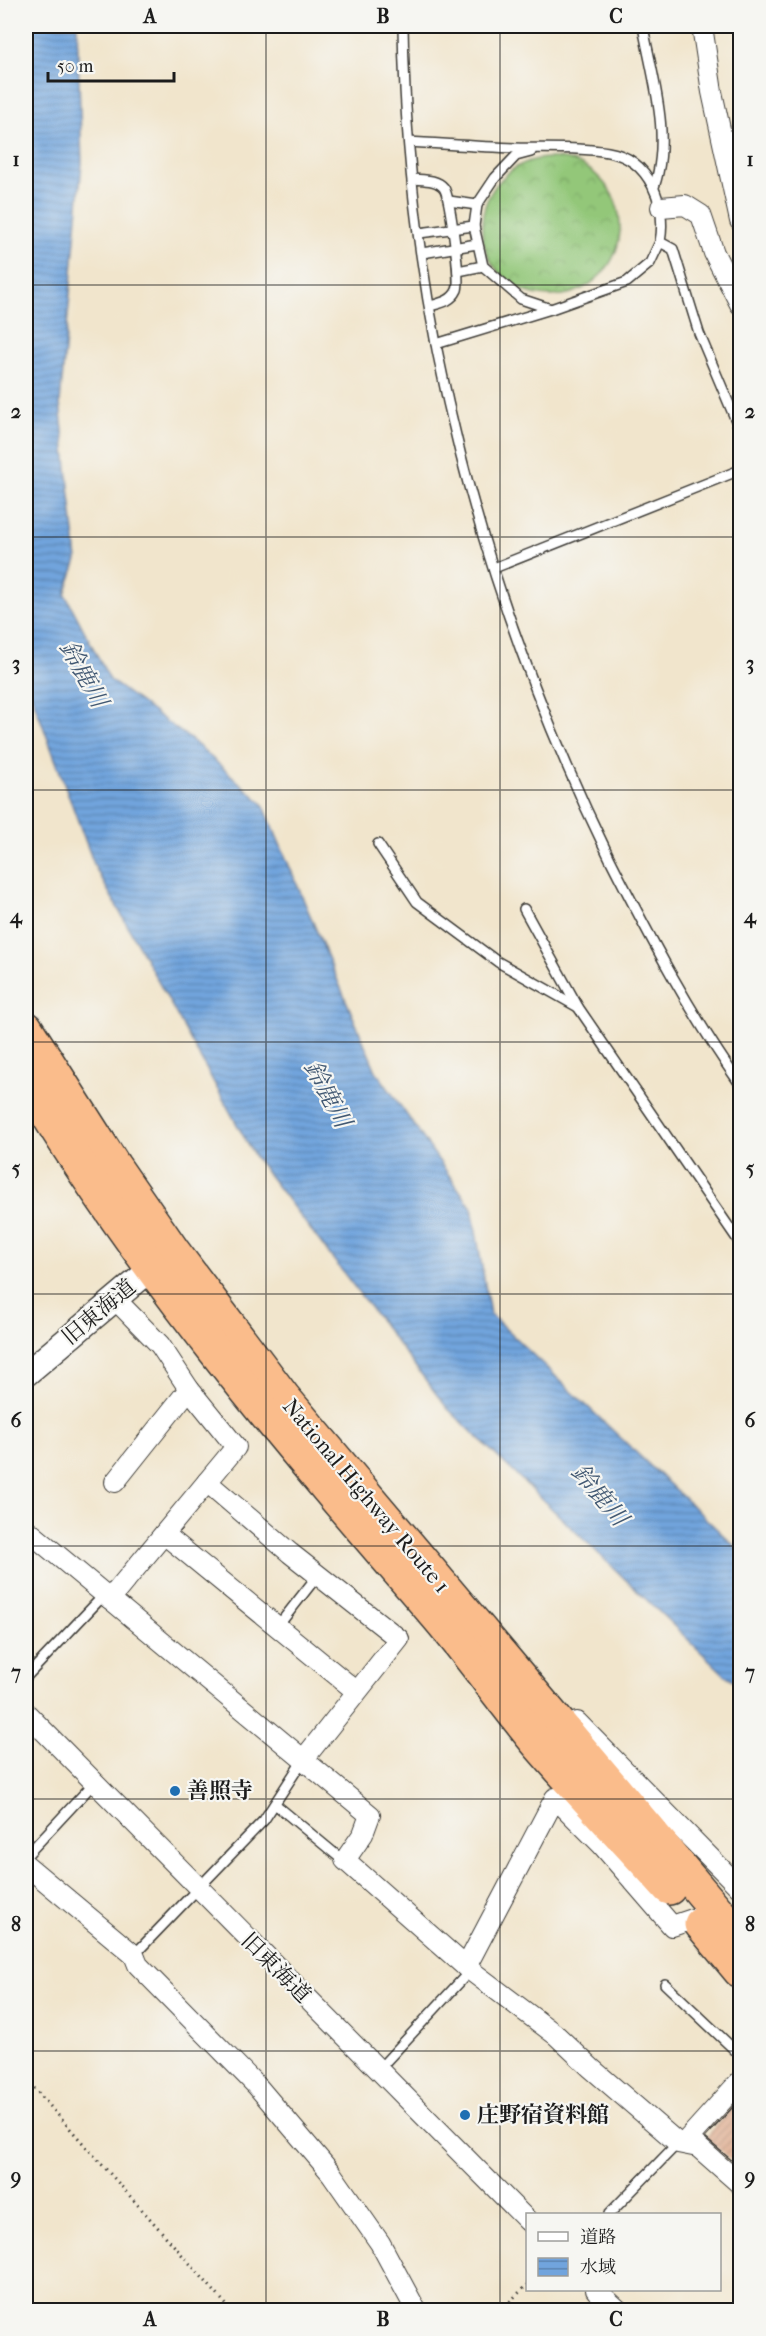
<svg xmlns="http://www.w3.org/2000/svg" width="766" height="2336" font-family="'IM FELL French Canon','Noto Serif JP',serif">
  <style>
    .park { fill: url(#park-crowns); stroke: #58724a; stroke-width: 1.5 }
    .water { fill: url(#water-rules); stroke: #46607c; stroke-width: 1.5 }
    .building { fill: url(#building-hatch) }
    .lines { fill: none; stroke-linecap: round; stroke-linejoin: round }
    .service-casing { stroke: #3c3a36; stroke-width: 12 }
    .minor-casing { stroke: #3c3a36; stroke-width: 22 }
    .tertiary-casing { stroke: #3c3a36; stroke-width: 27 }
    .trunk-casing { stroke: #3c3a36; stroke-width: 36 }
    .path { stroke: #3c3a36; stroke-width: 3; stroke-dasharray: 1.5 4.5; stroke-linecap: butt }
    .service { stroke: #fff; stroke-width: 9 }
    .minor { stroke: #fff; stroke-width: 20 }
    .tertiary { stroke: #fff; stroke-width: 24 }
    .trunk { stroke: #fabc8b; stroke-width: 33 }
    .grid { fill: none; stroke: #1c1c1c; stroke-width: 1.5; stroke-opacity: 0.55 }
    .poi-dot { fill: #1f6fb2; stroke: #f6f6f2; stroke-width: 2 }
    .labels { text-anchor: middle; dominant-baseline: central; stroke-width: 4.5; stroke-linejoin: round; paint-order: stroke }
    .street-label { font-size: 22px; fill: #1c1c1c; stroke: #f6f6f2 }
    .poi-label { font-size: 22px; font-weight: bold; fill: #1c1c1c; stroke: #f6f6f2; text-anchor: start }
    .water-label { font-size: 24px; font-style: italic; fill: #425973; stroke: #f6f6f2 }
    .neatline { fill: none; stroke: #1c1c1c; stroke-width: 2 }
    .grid-label { font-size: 20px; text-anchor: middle; font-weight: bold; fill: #1c1c1c }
  </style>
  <defs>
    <pattern id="park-crowns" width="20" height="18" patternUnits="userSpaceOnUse" patternTransform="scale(1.5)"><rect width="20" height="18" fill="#93c779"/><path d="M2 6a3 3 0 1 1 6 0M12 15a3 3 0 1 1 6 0" fill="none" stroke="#7eaa68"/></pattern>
    <pattern id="water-rules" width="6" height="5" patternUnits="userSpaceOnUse" patternTransform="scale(1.5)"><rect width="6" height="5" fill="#71a4dd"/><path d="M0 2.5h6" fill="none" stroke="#5c85b2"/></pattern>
    <pattern id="building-hatch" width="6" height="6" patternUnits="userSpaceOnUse" patternTransform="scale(1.5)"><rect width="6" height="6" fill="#e1b499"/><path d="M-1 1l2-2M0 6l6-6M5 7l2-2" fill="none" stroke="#c09a83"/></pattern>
  </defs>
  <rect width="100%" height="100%" fill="#f6f6f2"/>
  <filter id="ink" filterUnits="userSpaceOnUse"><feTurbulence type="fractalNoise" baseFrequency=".0167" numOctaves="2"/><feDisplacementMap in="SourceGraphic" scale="12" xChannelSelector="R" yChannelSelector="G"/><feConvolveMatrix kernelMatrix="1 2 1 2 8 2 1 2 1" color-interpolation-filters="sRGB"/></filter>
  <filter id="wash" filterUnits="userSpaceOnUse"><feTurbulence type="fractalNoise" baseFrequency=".008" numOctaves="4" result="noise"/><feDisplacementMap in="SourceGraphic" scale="24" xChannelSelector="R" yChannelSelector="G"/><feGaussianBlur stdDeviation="1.35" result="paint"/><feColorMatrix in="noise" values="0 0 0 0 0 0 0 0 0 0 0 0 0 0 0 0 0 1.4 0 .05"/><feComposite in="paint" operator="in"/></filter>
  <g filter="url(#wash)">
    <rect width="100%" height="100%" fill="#f1e5cc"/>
    <!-- park -->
    <circle class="park" cx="551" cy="227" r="69"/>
    <!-- water -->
    <polygon class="water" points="26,26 77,26 82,163 60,403 77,560 65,594 110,680 193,741 263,804 376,1071 472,1208 490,1314 740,1551 740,1685 728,1678 447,1408 255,1157 95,867 26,680"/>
    <g id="blocks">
      <!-- building -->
      <polygon class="building" points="741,2098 741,2168 705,2138"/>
    </g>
  </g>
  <g filter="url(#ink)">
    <use href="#blocks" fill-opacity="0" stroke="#3c3a36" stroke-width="1.5"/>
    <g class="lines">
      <defs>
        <g id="service">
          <path d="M403,26c4,289 80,574 207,833 39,77 80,154 130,225"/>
          <path d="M643,26c9,51 29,110 11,161"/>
          <path d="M409,142c36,2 71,5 106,6 30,1 63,-1 93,4 42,7 59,53 52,90l13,7 26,84 41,97"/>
          <polyline points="531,152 516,156 495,178 477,205 474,226 483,266 521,299 551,309"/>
          <path d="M413,179c10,1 24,0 31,9 6,9 17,92 13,102 -5,11 -16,13 -27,16"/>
          <polyline points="449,201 477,205"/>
          <polyline points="419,233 474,226"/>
          <polyline points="422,253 477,244"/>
          <polyline points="458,271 483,266"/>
          <polyline points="436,344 551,309 627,282 650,263 660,242"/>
          <polyline points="494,568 740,470"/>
          <polyline points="378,844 417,902 498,962 578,1007"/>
          <polyline points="524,909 578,1007 740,1243"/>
          <polyline points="278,1626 318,1575"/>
          <polyline points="26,1677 104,1595"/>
          <polyline points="275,1804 340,1858 345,1860"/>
          <polyline points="26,1856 94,1783"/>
          <polyline points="134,1955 264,1820 303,1760"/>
          <polyline points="665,1984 740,2055"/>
          <polyline points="378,2070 470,1971"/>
          <polyline points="609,2214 678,2143"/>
        </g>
        <g id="minor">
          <polyline points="702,26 712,92 740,221"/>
          <polyline points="661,207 685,205 701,215 714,253 740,304"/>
          <polyline points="115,1299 160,1345 189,1389 236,1447 207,1482"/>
          <polyline points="115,1482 189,1389"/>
          <polyline points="26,1529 370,1815 363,1834 345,1860 466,1967"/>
          <polyline points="164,1534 356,1691"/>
          <polyline points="110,1599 207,1482 290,1553 399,1639 303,1760"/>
          <polyline points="26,1713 528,2221"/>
          <polyline points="577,1722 740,1888"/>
          <polyline points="26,1865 134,1955 138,1965 257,2086 331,2173 380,2243 416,2310"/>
          <polyline points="696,1918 672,1926 602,1845 555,1798 466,1967 556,2035 591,2068 678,2143 698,2147 740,2184"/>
          <polyline points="685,2142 740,2081"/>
          <polyline points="596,2290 618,2310"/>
        </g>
        <polyline id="tertiary" points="26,1374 164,1258"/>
        <g id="trunk">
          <polyline points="26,1028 114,1166 173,1251 284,1398 740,1938"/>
          <path d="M26,1079c115,194 263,366 410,536 36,42 68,88 103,130 42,49 87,95 130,143"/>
          <polyline points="701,1924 740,1971"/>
        </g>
      </defs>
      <!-- service casing -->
      <use href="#service" class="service-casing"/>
      <!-- minor casing -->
      <use href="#minor" class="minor-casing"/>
      <!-- tertiary casing -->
      <use href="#tertiary" class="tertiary-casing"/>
      <!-- trunk casing -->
      <use href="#trunk" class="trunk-casing"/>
      <!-- path -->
      <g class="path">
        <polyline points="26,2079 231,2310"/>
        <polyline points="501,2310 528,2284"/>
      </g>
      <!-- service -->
      <use href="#service" class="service"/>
      <!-- minor -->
      <use href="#minor" class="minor"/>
      <!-- tertiary -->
      <use href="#tertiary" class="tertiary"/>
      <!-- trunk -->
      <use href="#trunk" class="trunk"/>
    </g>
  </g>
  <!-- grid -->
  <path class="grid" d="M266,26v2284M500,26v2284M26,285h714M26,537h714M26,790h714M26,1042h714M26,1294h714M26,1546h714M26,1799h714M26,2051h714"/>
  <!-- markers -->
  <g class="poi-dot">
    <circle cx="175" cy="1791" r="6"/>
    <circle cx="465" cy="2115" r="6"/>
  </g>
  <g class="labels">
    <!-- street labels -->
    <g class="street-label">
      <text transform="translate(99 1312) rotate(-40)">旧東海道</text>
      <text transform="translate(366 1496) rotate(50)">National Highway Route 1</text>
      <text transform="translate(276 1968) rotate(45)">旧東海道</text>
    </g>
    <!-- poi labels -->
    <g class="poi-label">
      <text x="187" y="1791">善照寺</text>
      <text x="477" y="2115">庄野宿資料館</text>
    </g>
    <!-- water labels -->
    <g class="water-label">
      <text transform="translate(84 674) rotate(61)">鈴鹿川</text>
      <text transform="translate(328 1094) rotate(62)">鈴鹿川</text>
      <text transform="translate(600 1495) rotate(50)">鈴鹿川</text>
    </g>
  </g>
  <!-- margin -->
  <rect width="766" height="2336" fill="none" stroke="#f6f6f2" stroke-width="66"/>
  <!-- legend -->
  <rect x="526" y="2213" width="195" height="78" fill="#f6f6f2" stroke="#9f9f9c" stroke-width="1.5"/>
  <rect x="538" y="2232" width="30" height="9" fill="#ffffff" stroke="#9f9f9c" stroke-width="1.5"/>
  <text x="580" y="2243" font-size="18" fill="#1c1c1c">道路</text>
  <rect x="538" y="2258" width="30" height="18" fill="url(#water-rules)" stroke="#9f9f9c" stroke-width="1.5"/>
  <text x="580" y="2273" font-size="18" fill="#1c1c1c">水域</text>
  <!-- scale -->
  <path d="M48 72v9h126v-9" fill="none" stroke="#1c1c1c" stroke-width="3"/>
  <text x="57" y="72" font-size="18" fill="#1c1c1c" stroke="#f6f6f2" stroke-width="4.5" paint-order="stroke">50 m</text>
  <rect x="33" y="33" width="700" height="2270" class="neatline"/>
  <g class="grid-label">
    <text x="150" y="23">A</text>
    <text x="383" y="23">B</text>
    <text x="616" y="23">C</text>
    <text x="16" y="166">1</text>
    <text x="750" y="166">1</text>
    <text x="16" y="418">2</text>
    <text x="750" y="418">2</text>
    <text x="16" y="670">3</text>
    <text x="750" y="670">3</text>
    <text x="16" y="923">4</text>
    <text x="750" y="923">4</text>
    <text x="16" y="1175">5</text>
    <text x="750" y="1175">5</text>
    <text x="16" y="1427">6</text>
    <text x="750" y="1427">6</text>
    <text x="16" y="1679">7</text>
    <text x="750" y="1679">7</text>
    <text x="16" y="1931">8</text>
    <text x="750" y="1931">8</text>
    <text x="16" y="2184">9</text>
    <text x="750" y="2184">9</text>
    <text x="150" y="2326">A</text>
    <text x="383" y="2326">B</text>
    <text x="616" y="2326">C</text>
  </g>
</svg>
